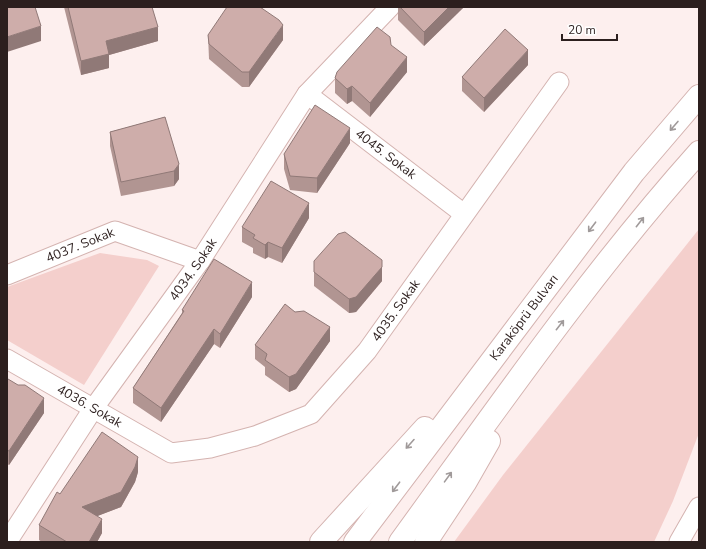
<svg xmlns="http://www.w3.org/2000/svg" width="706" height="549" font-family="'Nunito Sans',sans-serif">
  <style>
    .green { fill: #f4cfcc }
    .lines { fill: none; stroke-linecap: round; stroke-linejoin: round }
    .minor-casing { stroke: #d4b3b0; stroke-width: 21 }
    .highway-casing { stroke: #d4b3b0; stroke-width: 24 }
    .minor { stroke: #fff; stroke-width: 19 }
    .highway { stroke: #fff; stroke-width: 22 }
    .wall { fill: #b19592 }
    .shaded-wall { fill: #907977 }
    .building { fill: #ceadaa; stroke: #907977 }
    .oneway { stroke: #a09a9a }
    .labels { text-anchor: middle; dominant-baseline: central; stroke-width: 3.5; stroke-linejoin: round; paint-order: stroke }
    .street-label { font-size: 13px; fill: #2c1f1e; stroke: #fff }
  </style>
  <rect width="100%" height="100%" fill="#fdefee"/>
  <!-- green -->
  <g class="green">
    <polygon points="699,229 699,433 673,501 654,542 454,542 503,475"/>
    <polygon points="100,253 147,260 159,266 84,385 7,340 7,287"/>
  </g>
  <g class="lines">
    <defs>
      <g id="minor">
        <path id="s1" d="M307,94l157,120"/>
        <path id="s2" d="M7,275l108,-44 85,30"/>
        <path id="s3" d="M7,359l164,94 39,-5 45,-12 56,-22 56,-63 192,-269"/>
        <path id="s4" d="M7,542l86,-133 107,-148 107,-167 83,-87"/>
        <polyline points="679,542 699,507"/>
      </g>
      <g id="highway">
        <polyline points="321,542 425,428"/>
        <path id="s5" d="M355,542l279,-370 65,-76"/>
        <path d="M400,542c96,-132 190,-268 299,-390"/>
        <polyline points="426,542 465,483 489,441"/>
      </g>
    </defs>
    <!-- minor casing -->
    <use href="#minor" class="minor-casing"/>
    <!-- highway casing -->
    <use href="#highway" class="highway-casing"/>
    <!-- minor -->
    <use href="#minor" class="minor"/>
    <!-- highway -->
    <use href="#highway" class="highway"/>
  </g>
  <!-- wall -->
  <g class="wall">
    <polygon points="64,7 152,7 158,41 109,55 109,68 81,75"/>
    <polygon points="398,7 464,7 424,46 398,20"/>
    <polygon points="208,35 283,40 249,87 242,87 209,59"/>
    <polygon points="391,45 407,72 370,117 352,101 347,104 335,93 335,78"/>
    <polygon points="528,65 484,112 462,91 462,77"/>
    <polygon points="165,117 179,179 174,186 121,196 110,146 110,132"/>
    <polygon points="350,143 317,193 290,190 284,169 284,154"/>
    <polygon points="309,218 282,263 268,257 265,259 253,253 253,248 242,242 242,227"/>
    <polygon points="314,261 382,281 356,312 349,313 314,286"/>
    <polygon points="252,297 220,348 214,344 161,422 133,403 133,388 182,313 182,310"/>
    <polygon points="330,341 296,389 289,392 265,375 265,367 255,359 255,345"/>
    <polygon points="7,379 44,413 9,465 7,464"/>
    <polygon points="138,472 135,482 121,507 97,516 102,533 97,542 42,542 39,540 39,525"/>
  </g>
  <!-- shaded-wall -->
  <g class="shaded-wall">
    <polygon points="449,7 464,7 424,46 424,32"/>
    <polygon points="283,25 283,40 249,87 249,72"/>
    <polygon points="41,26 41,41 7,52 7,37"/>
    <polygon points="158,27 158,41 109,55 109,68 81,75 81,61 106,41"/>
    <polygon points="528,50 528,65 484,112 484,98"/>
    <polygon points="407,57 407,72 370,117 370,103"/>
    <polygon points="352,86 352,101 347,104 347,89"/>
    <polygon points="350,128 350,143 317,193 317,178"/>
    <polygon points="179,164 179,179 174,186 174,171"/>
    <polygon points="309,203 309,218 282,263 282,248"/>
    <polygon points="7,222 8,222 8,236 7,237"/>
    <polygon points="268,242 268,257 265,259 265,245"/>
    <polygon points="382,267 382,281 356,312 349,313 349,299"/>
    <polygon points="252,282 252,297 220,348 220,334"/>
    <polygon points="330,327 330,341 296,389 289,392 289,377"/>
    <polygon points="214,329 214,344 161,422 161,408"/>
    <polygon points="44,398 44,413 9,465 9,451"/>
    <polygon points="138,457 138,472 135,482 121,507 82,522 82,507"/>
    <polygon points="102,519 102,533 97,542 89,542"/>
  </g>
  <!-- building -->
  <g class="building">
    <polygon points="7,7 35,7 41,26 7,37"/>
    <polygon points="68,7 152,7 158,27 106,41 109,54 81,61"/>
    <polygon points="227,7 260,7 279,20 283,25 249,72 242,72 209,44 208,35"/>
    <polygon points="400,7 449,7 424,32"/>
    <polygon points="377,27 390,37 391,45 407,57 370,103 352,86 347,89 335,78 337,72"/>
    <polygon points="505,29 528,50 484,98 462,77"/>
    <polygon points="315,105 350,128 317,178 290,176 284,154"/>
    <polygon points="165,117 179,164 174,171 121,182 110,132"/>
    <polygon points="271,181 309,203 282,248 268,242 265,245 253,238 255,235 242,227"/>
    <polygon points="345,232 382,260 382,267 356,297 349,299 314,272 314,261 338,234"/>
    <polygon points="214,259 252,282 220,334 214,329 161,408 133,388 184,311 182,310"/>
    <polygon points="285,304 295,312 304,311 330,327 296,374 289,377 265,360 267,354 255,345"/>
    <polygon points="7,379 8,379 18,385 25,385 44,398 9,451 7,450"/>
    <polygon points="102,432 138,457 135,467 121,492 82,507 102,519 89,542 67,542 39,525 57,492 60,494"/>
  </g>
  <!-- one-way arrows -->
  <defs><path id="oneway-shaft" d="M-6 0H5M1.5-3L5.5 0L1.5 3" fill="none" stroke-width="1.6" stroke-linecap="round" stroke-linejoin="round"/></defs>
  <g class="oneway">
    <use href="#oneway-shaft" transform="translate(674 126) rotate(131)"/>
    <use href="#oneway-shaft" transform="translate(640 222) rotate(-52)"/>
    <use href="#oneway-shaft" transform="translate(592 227) rotate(127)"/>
    <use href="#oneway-shaft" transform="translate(560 325) rotate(-52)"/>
    <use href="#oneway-shaft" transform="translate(410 444) rotate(132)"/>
    <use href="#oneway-shaft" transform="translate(448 477) rotate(-54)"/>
    <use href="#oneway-shaft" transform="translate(396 487) rotate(127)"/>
  </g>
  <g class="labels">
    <!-- street labels -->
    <g class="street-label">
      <text stroke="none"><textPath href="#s1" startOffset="99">4045. Sokak</textPath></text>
      <text stroke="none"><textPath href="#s2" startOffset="79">4037. Sokak</textPath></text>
      <text stroke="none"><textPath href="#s4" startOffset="330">4034. Sokak</textPath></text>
      <text stroke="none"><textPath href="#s3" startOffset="469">4035. Sokak</textPath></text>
      <text stroke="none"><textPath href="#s5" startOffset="281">Karaköprü Bulvarı</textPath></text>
      <text stroke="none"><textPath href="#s3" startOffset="95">4036. Sokak</textPath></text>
    </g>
  </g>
  <!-- border -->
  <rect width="706" height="549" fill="none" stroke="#2c1f1e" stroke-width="16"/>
  <!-- scale -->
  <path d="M562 34v6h55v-6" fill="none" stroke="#2c1f1e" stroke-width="2"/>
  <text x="568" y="34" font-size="12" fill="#2c1f1e" stroke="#ffffff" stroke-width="3" paint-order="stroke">20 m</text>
</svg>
